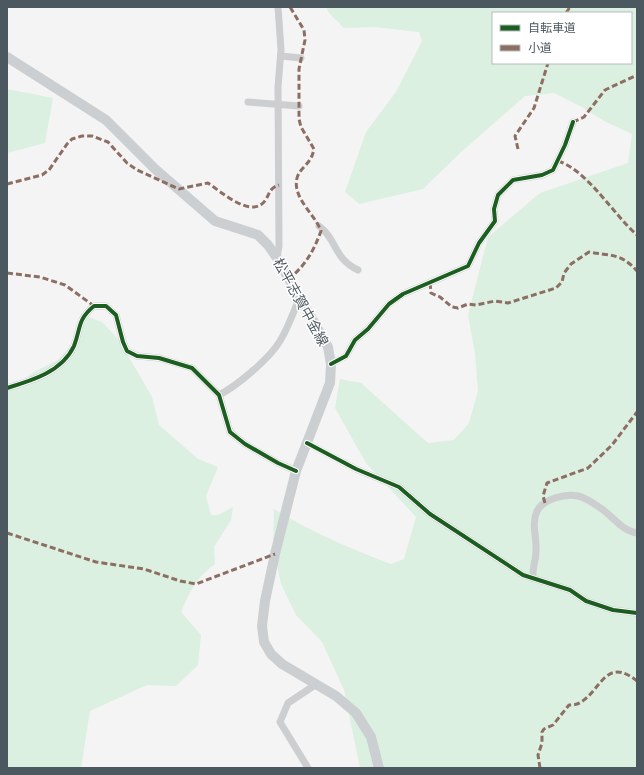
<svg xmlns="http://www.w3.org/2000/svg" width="644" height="775" font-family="Roboto,'Noto Sans JP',sans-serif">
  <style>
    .green { fill: #dbf0e1; fill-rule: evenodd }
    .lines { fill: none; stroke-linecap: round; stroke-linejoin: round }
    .minor { stroke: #cccecf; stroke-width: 7 }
    .secondary { stroke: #cccfd1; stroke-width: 10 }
    .quiet { stroke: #8d6e63; stroke-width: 3; stroke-dasharray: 6 3; stroke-linecap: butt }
    .cycleway-casing { stroke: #fff; stroke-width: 6 }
    .cycleway { stroke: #1b5e20; stroke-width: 4 }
    .labels { text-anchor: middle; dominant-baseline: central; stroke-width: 3; stroke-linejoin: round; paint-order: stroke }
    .street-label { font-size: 14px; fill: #4c585f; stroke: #fff }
  </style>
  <rect width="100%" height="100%" fill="#f4f4f4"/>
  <!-- green -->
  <g class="green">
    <path d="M326,7h311v761h-277l-16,-78 -22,-48 -26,-27 -15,-31 -8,-38 1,-37c37,23 77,40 117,55l13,-5 12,-42 -50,-54 -31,-55 5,-29 21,4 67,60 26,-3 15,-17 9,-32 -3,-37 -7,-39 20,-78 52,-44 88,-30 4,-29 -28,-13 -24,-15 -26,-13 -29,3 -65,57 -37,36 -64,15 -14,-12 21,-60 30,-40 26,-51 -3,-9 -44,-5 -31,1 -15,-15zM493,13h138v50h-138z"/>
    <polygon points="7,89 53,98 45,143 7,153"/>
    <path d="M88,317l14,5 17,18 33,57 7,28 39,34 20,8 -12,29 5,19h7l15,-8 -2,13 -17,27 1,17c-19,14 -25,27 -34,48l20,23 -3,30 -22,21 -29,-1 -57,26 -9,57h-74v-377l27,-19 24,-12 17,-19z"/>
  </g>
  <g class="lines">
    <!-- minor -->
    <g class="minor">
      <polyline points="281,56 301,58"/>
      <polyline points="248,102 299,106"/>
      <path d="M319,226c18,13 14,32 39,44"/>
      <polyline points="277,258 279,246 278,87 281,50 278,7"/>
      <polyline points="331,364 346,356 355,340 368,329 389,304 403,294 468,266 479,243 495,221 494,209 498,195 513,180 542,175 553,170 565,145 573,122"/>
      <path d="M7,388c24,-7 55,-16 67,-42 7,-18 3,-26 20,-40h12l10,9 7,27 4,9 10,5 22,2 33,10 27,27 11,37 15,12 33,19 18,8"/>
      <path d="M219,395c18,-9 51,-37 61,-54 8,-13 13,-28 19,-42"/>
      <polyline points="307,443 356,469 399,487 430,514 523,575 570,590 586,601 613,610 637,613"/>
      <path d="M533,578c-1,-9 3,-18 3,-27 1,-13 -5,-27 1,-40 6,-12 29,-18 41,-15 7,1 18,9 24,13 12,9 21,22 35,24"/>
      <polyline points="308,768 280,722 288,703 315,685"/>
    </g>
    <!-- secondary -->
    <polyline class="secondary" points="7,57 106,120 155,169 215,221 258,235 268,245 277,258 328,347 331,364 330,383 296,471 275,554 265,601 262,626 264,642 271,654 282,664 336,696 356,713 371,737 379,768"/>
    <!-- quiet -->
    <g class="quiet">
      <polyline points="566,13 570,7"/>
      <polyline points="573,122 584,117 605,90 637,75"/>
      <polyline points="518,149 515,136 534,108 548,63"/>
      <path d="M558,161c29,9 55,53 79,74"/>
      <path d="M7,184l35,-9 7,-5 18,-26 5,-5 10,-3h10l16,6 19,21 10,7 42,19 29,-6c12,8 41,34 55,20 7,-7 5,-15 16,-18"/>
      <polyline points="7,273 40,277 65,285 94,306"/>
      <path d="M288,279c17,-12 26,-29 33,-48 -6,-17 -29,-33 -24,-53 3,-11 14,-13 17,-29l-13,-22 -2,-8v-50l6,-29 -1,-10 -14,-23"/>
      <path d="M430,283l1,10 9,4 12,10 6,1 10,-4 8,1 19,-4 13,2 48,-15 6,-6 2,-9 7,-9 18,-12c22,4 32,1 48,19"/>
      <polyline points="545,503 543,496 547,483 588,468 612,445 637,412"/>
      <polyline points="7,533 96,562 144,569 180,581 196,584 275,554"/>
      <path d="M540,768l-2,-13 4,-12v-11l2,-3 9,-4 16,-20c4,0 8,0 12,-3 20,-12 25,-46 56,-21"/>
    </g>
    <defs>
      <g id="cycleway">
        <polyline points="331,364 346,356 355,340 368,329 389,304 403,294 468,266 479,243 495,221 494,209 498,195 513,180 542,175 553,170 565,145 573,122"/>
        <path d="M7,388c24,-7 55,-16 67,-42 7,-18 3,-26 20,-40h12l10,9 7,27 4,9 10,5 22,2 33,10 27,27 11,37 15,12 33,19 18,8"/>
        <polyline points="307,443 356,469 399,487 430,514 523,575 570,590 586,601 613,610 637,613"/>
      </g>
    </defs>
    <!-- cycleway casing -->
    <use href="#cycleway" class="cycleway-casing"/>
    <!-- cycleway -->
    <use href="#cycleway" class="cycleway"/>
  </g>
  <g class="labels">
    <!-- street labels -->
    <g class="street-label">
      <text transform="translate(301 302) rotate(61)">松平志賀中金線</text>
    </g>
  </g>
  <!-- border -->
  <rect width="644" height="775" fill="none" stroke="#4c585f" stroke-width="16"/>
  <!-- legend -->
  <rect x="492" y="12" width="140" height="52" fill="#ffffff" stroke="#b7bcbf"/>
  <rect x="500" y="25" width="20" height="6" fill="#1b5e20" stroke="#b7bcbf"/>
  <text x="528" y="32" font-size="12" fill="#4c585f">自転車道</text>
  <rect x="500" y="45" width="20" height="6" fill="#8d6e63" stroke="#b7bcbf"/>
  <text x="528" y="52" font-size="12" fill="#4c585f">小道</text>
</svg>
